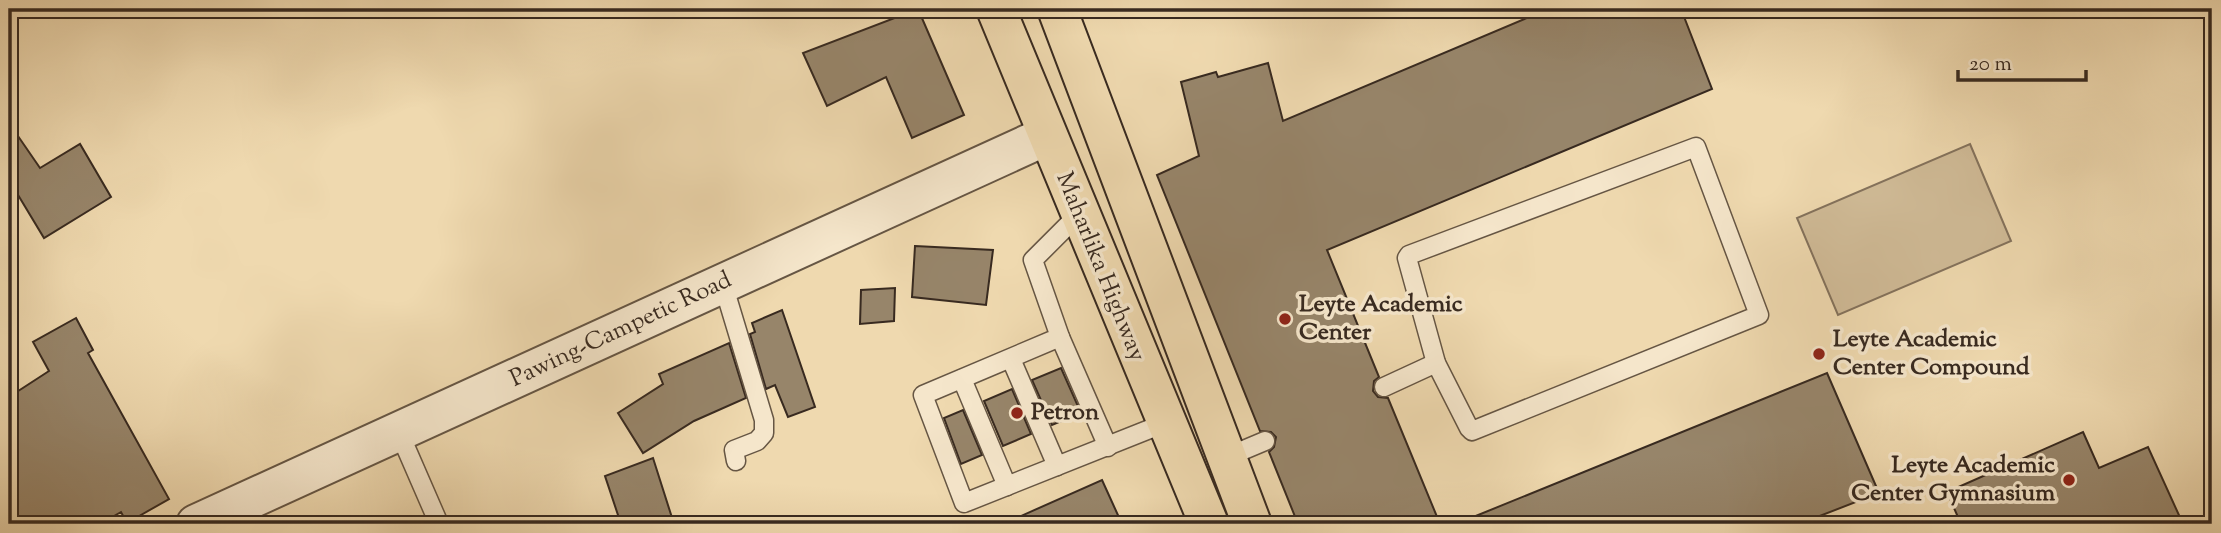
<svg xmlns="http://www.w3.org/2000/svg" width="2221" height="533" font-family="'Sorts Mill Goudy',serif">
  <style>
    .green { fill: #d0bb97; stroke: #84725c; stroke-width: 2 }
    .building { fill: #97856a; stroke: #382a20; stroke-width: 2 }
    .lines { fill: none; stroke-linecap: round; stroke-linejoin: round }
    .service-casing { stroke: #665644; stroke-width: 21 }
    .tertiary-casing { stroke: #665644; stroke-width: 42 }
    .trunk-casing { stroke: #382a20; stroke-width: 42 }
    .service { stroke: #f5e6cb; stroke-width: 18 }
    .tertiary { stroke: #f5e6cb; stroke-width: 38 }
    .trunk { stroke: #efd9af; stroke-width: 38 }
    .poi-dot { fill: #8f2418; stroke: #f5e6cb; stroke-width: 2.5 }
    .labels { text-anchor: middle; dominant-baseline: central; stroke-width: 7; stroke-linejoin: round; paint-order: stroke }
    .street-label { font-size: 24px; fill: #382a20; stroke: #f5e6cb }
    .poi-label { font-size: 24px; font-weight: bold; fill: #382a20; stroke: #f5e6cb; text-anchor: start }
  </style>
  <rect width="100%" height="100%" fill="#efd9af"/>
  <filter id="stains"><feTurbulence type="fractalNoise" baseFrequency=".00286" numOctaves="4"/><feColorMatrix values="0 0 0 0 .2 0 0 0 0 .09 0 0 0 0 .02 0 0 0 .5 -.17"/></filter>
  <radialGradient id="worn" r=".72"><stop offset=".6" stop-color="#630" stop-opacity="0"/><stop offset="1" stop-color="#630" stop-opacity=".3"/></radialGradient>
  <!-- green -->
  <polygon class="green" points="1970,144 2011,241 1838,315 1797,218"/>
  <!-- building -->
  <g class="building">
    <polygon points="918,9 964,115 912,138 886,77 827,106 803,53"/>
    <polygon points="1548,9 1681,9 1712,89 1327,250 1379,377 1374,381 1373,391 1378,397 1388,398 1440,524 1298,524 1269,452 1274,447 1276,437 1271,432 1260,431 1157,175 1199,156 1181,82 1216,72 1218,77 1268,63 1283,121"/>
    <polygon points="9,123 40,168 80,144 111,197 44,238 9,180"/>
    <polygon points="915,246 993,250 986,305 912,297"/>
    <polygon points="895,288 894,321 860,324 861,290"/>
    <polygon points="782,310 815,407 788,417 775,385 766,389 750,334 755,332 752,323"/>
    <polygon points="76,318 93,350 88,353 169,499 127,523 121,512 100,524 9,524 9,397 49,371 33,342"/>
    <polygon points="729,343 746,398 694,421 643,453 618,413 663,384 659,374"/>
    <polygon points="1061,368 1081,413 1052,425 1032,380"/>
    <polygon points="1827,373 1879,493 1799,524 1456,524"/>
    <polygon points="1012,389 1031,434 1003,446 984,401"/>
    <polygon points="963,410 982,455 961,464 944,418"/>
    <polygon points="2083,432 2099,468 2148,447 2183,524 1961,524 1947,492"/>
    <polygon points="653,458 674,524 621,524 605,476"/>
    <polygon points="1102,480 1122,524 1003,524"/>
  </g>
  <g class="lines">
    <defs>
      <g id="service">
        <polygon points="1696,147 1759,315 1472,431 1469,428 1436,363 1407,258 1409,255"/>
        <polyline points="1079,214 1033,260 1060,337 923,395 964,503 1165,423"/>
        <polyline points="723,284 764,420 764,433 757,441 734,450 736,461"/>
        <polyline points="1060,337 1108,447"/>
        <polyline points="1011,359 1057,466"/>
        <polyline points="962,379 1007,486"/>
        <polyline points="1384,387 1436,363"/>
        <polyline points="399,432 439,524"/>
        <polyline points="1227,457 1265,441"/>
      </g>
      <polyline id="tertiary" points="196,524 1046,136"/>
      <g id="trunk">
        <polyline points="996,9 1209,524"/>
        <polyline points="1057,9 1252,524"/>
      </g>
    </defs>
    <!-- service casing -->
    <use href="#service" class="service-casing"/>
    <!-- tertiary casing -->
    <use href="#tertiary" class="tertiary-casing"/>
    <!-- trunk casing -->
    <use href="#trunk" class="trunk-casing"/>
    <!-- service -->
    <use href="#service" class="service"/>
    <!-- tertiary -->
    <use href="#tertiary" class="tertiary"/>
    <!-- trunk -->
    <use href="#trunk" class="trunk"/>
  </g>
  <!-- markers -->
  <g class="poi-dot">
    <circle cx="1285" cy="319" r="7"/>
    <circle cx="1819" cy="354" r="7"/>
    <circle cx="1017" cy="413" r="7"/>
    <circle cx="2069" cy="480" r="7"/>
  </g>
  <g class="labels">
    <!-- street labels -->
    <g class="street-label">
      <text transform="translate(1100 267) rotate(68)">Maharlika Highway</text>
      <text transform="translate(621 330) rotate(-25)">Pawing-Campetic Road</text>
    </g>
    <!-- poi labels -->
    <g class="poi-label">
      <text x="1299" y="305">Leyte Academic<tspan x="1299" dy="28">Center</tspan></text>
      <text x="1833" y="340">Leyte Academic<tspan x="1833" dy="28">Center Compound</tspan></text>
      <text x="1031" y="413">Petron</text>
      <text x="2055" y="466" text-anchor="end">Leyte Academic<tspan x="2055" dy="28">Center Gymnasium</tspan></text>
    </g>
  </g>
  <!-- margin -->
  <rect width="2221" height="533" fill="none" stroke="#efd9af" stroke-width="35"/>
  <rect x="10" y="10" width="2200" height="512" fill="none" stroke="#382a20" stroke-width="3.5"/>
  <rect x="18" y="18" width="2186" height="498" fill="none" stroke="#382a20" stroke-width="2"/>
  <!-- scale -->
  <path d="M1958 70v10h128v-10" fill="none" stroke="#382a20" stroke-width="3.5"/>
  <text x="1969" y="70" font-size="21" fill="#382a20" stroke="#f5e6cb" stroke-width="5" paint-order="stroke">20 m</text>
  <rect width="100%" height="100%" filter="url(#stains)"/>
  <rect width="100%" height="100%" fill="url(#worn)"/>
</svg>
